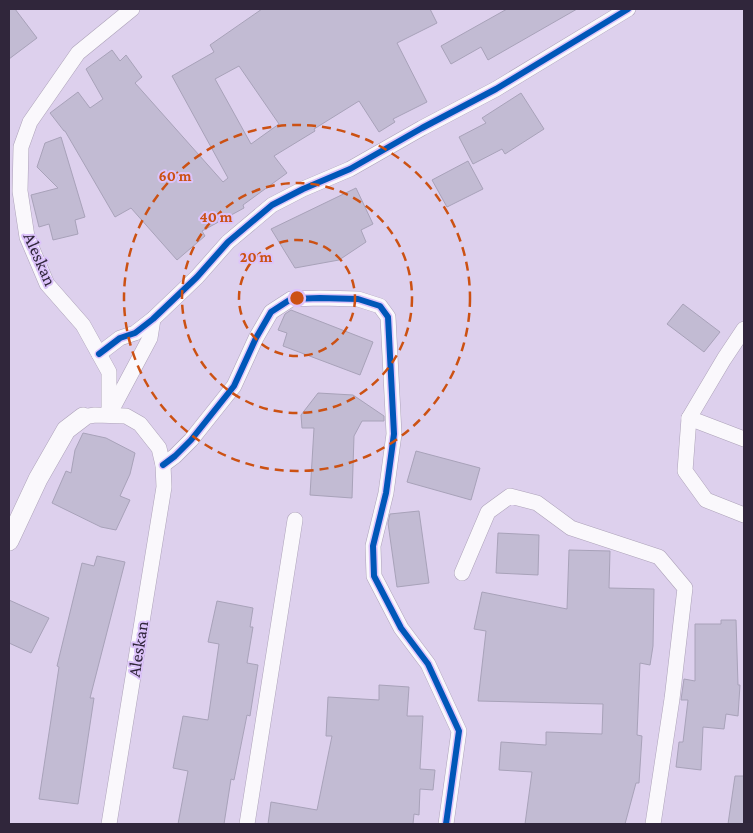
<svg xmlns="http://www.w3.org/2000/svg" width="753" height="833" font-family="'Crimson Pro',serif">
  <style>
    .building { fill: #c2bbd3; stroke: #a8a2b9; fill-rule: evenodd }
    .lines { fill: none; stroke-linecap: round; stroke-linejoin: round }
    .minor-casing { stroke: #ada2b9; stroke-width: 16 }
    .tertiary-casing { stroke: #ada2b9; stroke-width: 20 }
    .minor { stroke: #faf8fc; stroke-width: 15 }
    .tertiary { stroke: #faf8fc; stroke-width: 19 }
    .cycleway-casing { stroke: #dcc3fa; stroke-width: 9 }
    .cycleway { stroke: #0057b8; stroke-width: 6 }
    .ring { fill: none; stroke: #cc5113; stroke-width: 2.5; stroke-dasharray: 9 6 }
    .labels { text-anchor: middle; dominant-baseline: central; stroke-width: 4; stroke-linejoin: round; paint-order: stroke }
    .street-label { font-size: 18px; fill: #30263b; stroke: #dcc3fa }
    .centre { fill: #cc5113; stroke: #dcc3fa; stroke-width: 2.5 }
    .ring-label { font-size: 15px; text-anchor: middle; font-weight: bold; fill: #cc5113; stroke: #dcc3fa; stroke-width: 4; stroke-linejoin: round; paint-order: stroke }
  </style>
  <rect width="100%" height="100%" fill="#ddd0ed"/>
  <!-- building -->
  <g class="building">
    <polygon points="9,9 15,9 37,38 9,59"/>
    <path d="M262,9h168l7,14 -40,20 30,59 -34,17 2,3 -16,10 -20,-31 -45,28 1,2 -41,25 13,17 -44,32 1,3 -42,23 3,5 -28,24 -46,-52 -16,9 -50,-86h-1l-14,-18 28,-21 12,16 13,-9 -17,-30 26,-19 8,11 6,-6 16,22 -7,6 88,99 5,-4 -56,-102 42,-24 -4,-7zM239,66l40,58 -28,20 -36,-65z"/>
    <polygon points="507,9 577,9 488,60 481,47 451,64 441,46"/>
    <polygon points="521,93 544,129 505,154 502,149 473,164 459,137 486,123 482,118"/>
    <polygon points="61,137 85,217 75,220 78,234 53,240 49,224 39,227 31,195 58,188 37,167 45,143"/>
    <polygon points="468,161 483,189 447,207 432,180"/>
    <polygon points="356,188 373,224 361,230 366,242 339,260 295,268 271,229"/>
    <polygon points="683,304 720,332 704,352 667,324"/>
    <polygon points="291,310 373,342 360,375 283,346 287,333 278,330 285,314"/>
    <polygon points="318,393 353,395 384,416 384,421 362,421 354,436 352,498 310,495 314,428 302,428 301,415"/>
    <polygon points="83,433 106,438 135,453 130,474 120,496 130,500 116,530 101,527 52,503 66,471 71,473 75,450"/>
    <polygon points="416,451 480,468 471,500 407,482"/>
    <polygon points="419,511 429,583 397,587 388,523 390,514"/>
    <polygon points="498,533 539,535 538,575 496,573"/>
    <polygon points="569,550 610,551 609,588 654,589 653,646 650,665 640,663 637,735 642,736 639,783 636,783 625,824 525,824 532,772 499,770 501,742 546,745 546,732 602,734 603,704 478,701 486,631 474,629 482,592 567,609"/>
    <polygon points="97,556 125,562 90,698 94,698 78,804 39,799 59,667 57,666 82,563 94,566"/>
    <polygon points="9,600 49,618 31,653 9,643"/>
    <polygon points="217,601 253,608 250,627 253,627 247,663 258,665 250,716 247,715 234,780 231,779 224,824 178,824 188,771 173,768 183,716 208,720 219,644 208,642"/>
    <polygon points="721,620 736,620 738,685 740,685 738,716 726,714 724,729 703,727 701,770 676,767 679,742 683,742 688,700 681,700 684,679 695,681 695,624 721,624"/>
    <polygon points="379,685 409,687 407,716 423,716 420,769 435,770 433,790 420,789 419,815 414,814 413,824 268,824 271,802 317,810 332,736 326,736 328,697 379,700"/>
    <polygon points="735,776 744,776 744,824 728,824"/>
  </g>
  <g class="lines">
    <defs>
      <g id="minor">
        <polyline points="744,329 724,359 689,418 685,471 706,500 744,515"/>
        <polyline points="99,354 120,338 135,333 153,319 197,277 228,242 272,205 303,189 350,169 422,128 496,89 628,9"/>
        <polyline points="110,413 150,338 153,319"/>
        <polyline points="109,415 109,372 83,325 47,284 27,237 20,191 21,147 30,122 78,53 132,9"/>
        <polyline points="83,417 95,415 126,416 140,424 159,448 163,465 164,487 109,824"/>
        <polyline points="689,418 744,439"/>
        <polyline points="163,465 175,456 191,440 234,386 256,338 271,312 291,299 320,298 358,299 380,306 388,317 394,434 386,493 373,546 374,576 401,628 428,664 459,731 446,824"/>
        <polyline points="462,573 488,512 510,496 537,503 571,528 659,557 685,588 672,699 653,824"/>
        <polyline points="247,824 295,520"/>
      </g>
      <polyline id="tertiary" points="9,541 38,479 66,430 83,417"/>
    </defs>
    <!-- minor casing -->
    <use href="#minor" class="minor-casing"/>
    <!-- tertiary casing -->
    <use href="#tertiary" class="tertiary-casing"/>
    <!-- minor -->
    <use href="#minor" class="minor"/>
    <!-- tertiary -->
    <use href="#tertiary" class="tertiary"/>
    <defs>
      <g id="cycleway">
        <polyline points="99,354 120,338 135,333 153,319 197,277 228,242 272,205 303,189 350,169 422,128 496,89 628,9"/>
        <polyline points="163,465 175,456 191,440 234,386 256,338 271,312 291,299 320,298 358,299 380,306 388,317 394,434 386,493 373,546 374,576 401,628 428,664 459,731 446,824"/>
      </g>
    </defs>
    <!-- cycleway casing -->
    <use href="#cycleway" class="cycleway-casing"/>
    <!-- cycleway -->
    <use href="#cycleway" class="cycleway"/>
  </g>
  <!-- distance rings -->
  <g class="ring">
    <circle cx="297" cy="298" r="58"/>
    <circle cx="297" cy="298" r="115"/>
    <circle cx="297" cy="298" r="173"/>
  </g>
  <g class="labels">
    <!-- street labels -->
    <g class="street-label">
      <text transform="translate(40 259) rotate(66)">Aleskan</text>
      <text transform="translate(138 649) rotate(-81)">Aleskan</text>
    </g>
  </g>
  <circle cx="297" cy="298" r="8" class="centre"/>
  <g class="ring-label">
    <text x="175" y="181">60 m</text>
    <text x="216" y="222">40 m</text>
    <text x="256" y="262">20 m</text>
  </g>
  <!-- border -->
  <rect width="753" height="833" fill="none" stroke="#30263b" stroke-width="20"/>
</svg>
